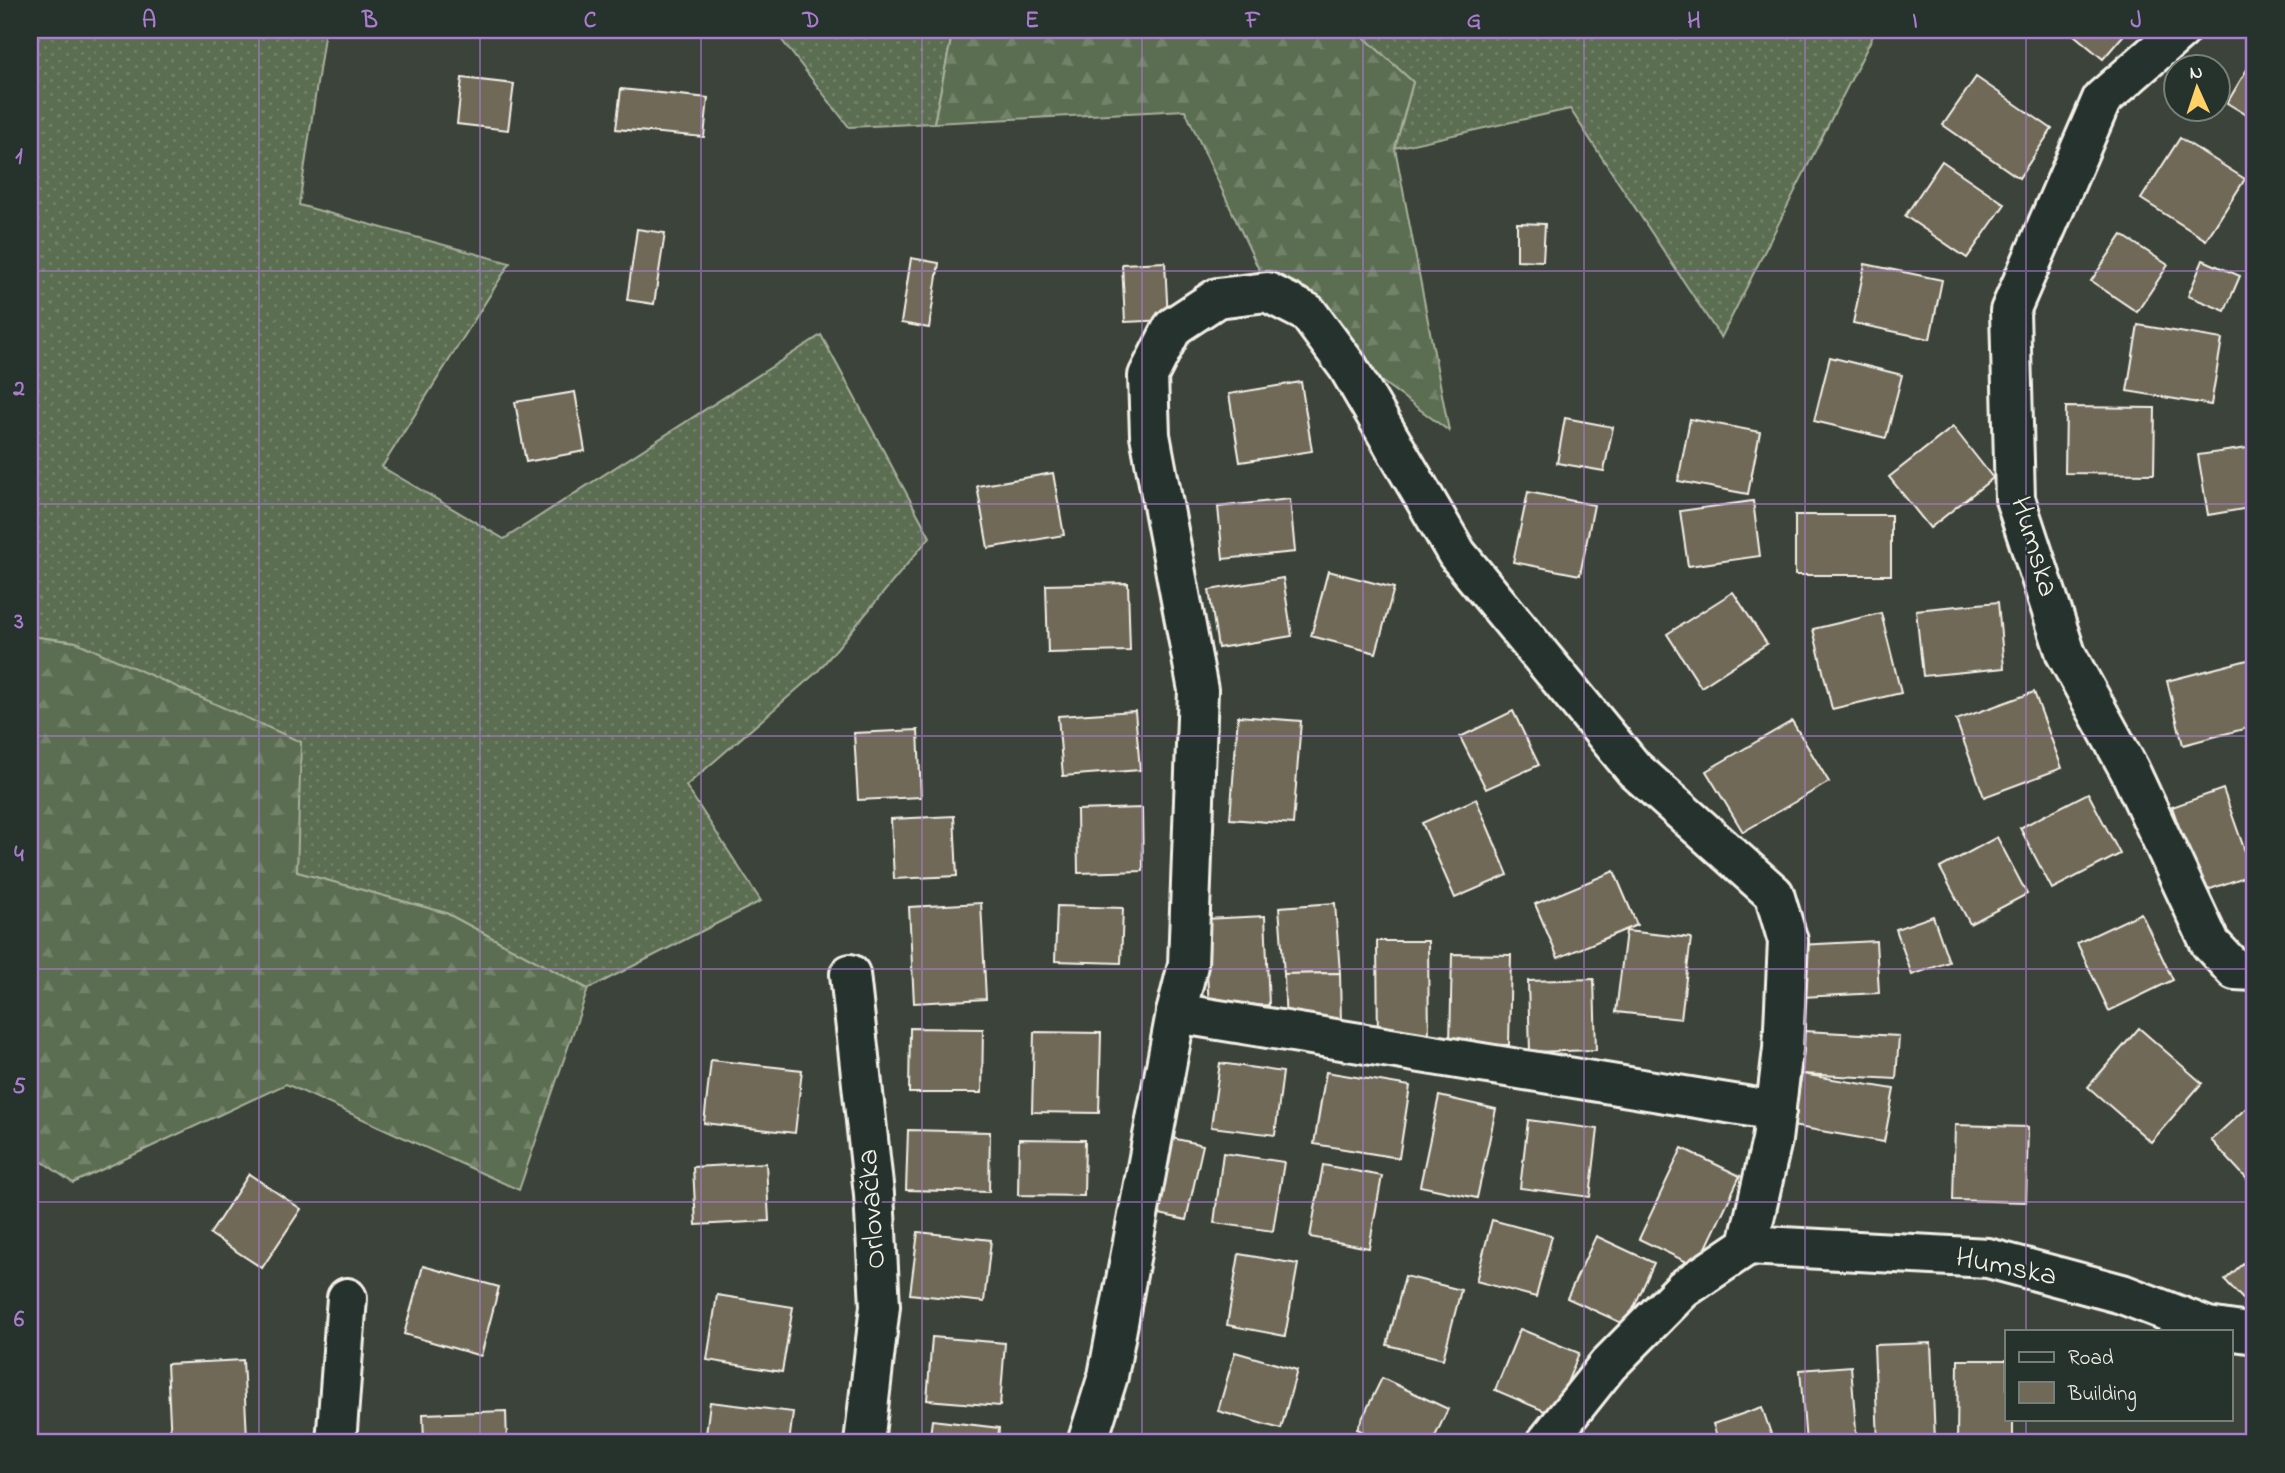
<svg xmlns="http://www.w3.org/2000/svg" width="2285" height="1473" font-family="'Indie Flower',sans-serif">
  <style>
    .grass { fill: url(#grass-dots); stroke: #a8b09c; stroke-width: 2 }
    .forest { fill: url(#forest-firs); stroke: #a8b09c; stroke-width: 2 }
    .building { fill: #706958; stroke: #f4f1e8; stroke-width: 2 }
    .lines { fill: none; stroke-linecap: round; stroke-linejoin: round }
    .minor-casing { stroke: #f4f1e8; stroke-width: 44 }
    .minor { stroke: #26332d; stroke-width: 38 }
    .grid { fill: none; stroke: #ab7bcf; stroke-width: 2; stroke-opacity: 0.55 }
    .labels { text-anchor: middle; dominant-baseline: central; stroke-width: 5; stroke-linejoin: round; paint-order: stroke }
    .street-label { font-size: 30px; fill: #f4f1e8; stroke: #26332d }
    .neatline { fill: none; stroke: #ab7bcf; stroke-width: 2.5 }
    .grid-label { font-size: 23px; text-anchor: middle; font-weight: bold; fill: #ab7bcf }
  </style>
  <defs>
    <pattern id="grass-dots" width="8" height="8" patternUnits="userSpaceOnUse" patternTransform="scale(1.75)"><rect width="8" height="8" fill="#5b6e51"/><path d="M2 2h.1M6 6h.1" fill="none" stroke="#73836a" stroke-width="1.8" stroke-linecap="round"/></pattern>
    <pattern id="forest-firs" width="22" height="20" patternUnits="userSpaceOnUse" patternTransform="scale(1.75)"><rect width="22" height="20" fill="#5b6e51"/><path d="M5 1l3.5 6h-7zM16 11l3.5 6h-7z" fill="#73836a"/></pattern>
  </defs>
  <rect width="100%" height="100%" fill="#3c433a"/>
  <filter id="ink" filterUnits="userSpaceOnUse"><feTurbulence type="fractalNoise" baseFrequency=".0143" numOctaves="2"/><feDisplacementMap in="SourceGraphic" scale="14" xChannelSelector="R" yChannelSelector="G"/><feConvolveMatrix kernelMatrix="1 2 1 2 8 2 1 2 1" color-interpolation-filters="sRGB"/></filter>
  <g filter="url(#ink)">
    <!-- grass -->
    <g class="grass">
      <polygon points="30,30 325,30 299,205 510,263 382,467 504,539 821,335 930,537 818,671 686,786 761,901 588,989 446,913 297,872 76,642 30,636"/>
      <polygon points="774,30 953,30 934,123 849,127"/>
      <polygon points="1356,30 1876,30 1721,338 1570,109 1395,148 1413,82"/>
    </g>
    <!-- forest -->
    <g class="forest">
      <polygon points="953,30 1356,30 1413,82 1395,148 1449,431 1274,302 1185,110 934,123"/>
      <polygon points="30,636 76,642 301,742 297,872 446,913 588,989 519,1190 286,1084 73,1183 30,1153"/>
    </g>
    <!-- building -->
    <g class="building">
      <polygon points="2068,30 2128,30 2103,59"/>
      <polygon points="2255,56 2255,120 2227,103"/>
      <polygon points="1976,77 2052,129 2019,178 1943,125"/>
      <polygon points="462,78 514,84 508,130 457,124"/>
      <polygon points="621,89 708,98 704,137 616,129"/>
      <polygon points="2180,138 2245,179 2206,240 2141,199"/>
      <polygon points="1942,161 2005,204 1967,258 1905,216"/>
      <polygon points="1517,223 1545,224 1543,261 1517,260"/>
      <polygon points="637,229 665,233 654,304 627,300"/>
      <polygon points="2122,235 2168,265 2137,312 2091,281"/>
      <polygon points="911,258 939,263 929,328 901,323"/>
      <polygon points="2203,260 2240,276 2225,311 2188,296"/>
      <polygon points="1165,262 1168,320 1125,322 1122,264"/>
      <polygon points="1865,264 1942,280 1930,339 1853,323"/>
      <polygon points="2138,325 2222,339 2211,405 2127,391"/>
      <polygon points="1830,357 1902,375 1886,438 1814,421"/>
      <polygon points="1301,382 1312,451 1240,462 1229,394"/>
      <polygon points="575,392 585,451 526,462 515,402"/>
      <polygon points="2066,407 2155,408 2154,474 2065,473"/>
      <polygon points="1565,418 1613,427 1604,471 1557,463"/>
      <polygon points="1690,419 1760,432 1748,494 1678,481"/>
      <polygon points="1953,427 1993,478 1930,528 1889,477"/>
      <polygon points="2255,447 2255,507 2208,515 2198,455"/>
      <polygon points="1053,473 1064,535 988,548 977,486"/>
      <polygon points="1528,492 1594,505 1580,575 1513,562"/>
      <polygon points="1290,499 1295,552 1223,559 1218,507"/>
      <polygon points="1753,501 1760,556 1688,566 1680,511"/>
      <rect x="1795" y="515" width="96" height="60"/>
      <polygon points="1328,571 1394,588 1376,653 1311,636"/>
      <polygon points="1283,578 1292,636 1218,648 1209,590"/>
      <polygon points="1128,583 1130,651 1048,653 1046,585"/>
      <polygon points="1733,592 1767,644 1701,687 1667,634"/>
      <polygon points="1998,602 2004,668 1923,676 1916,610"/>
      <polygon points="1881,613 1901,693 1832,709 1813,629"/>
      <polygon points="2255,658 2255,726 2183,745 2167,681"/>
      <polygon points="2034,692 2062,768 1984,797 1956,720"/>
      <polygon points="1135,711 1140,770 1063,776 1058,716"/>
      <polygon points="1513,711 1539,765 1486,789 1460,737"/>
      <polygon points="1238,716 1301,721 1293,824 1230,819"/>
      <polygon points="1792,721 1829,782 1743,832 1706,771"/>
      <polygon points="918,730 921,797 858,800 854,733"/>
      <polygon points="2223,789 2253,874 2202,892 2172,807"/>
      <polygon points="2255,792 2255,810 2246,799"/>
      <polygon points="2088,793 2120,854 2052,889 2020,828"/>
      <polygon points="1476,799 1508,875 1455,898 1422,823"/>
      <polygon points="1142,808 1143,871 1078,873 1077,810"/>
      <polygon points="954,816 957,876 894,879 891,819"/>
      <polygon points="1997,837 2027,894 1970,924 1940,868"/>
      <polygon points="1614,871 1637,925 1558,958 1535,904"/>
      <polygon points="981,903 986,999 914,1003 909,907"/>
      <polygon points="1335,903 1340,973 1284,974 1279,907"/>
      <polygon points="1057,906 1123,908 1121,963 1055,961"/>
      <polygon points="2141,913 2173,980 2109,1011 2077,943"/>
      <polygon points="1265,916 1269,1005 1209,1008 1204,919"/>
      <polygon points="1933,916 1949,962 1912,975 1896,929"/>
      <polygon points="1626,931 1691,938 1681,1019 1616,1012"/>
      <polygon points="1377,941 1428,941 1429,1042 1378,1042"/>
      <polygon points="1876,941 1879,993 1802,997 1799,945"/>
      <polygon points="1452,954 1511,955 1509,1045 1450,1044"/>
      <polygon points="1340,973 1341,1025 1286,1027 1284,974"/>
      <polygon points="1594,979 1596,1050 1530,1052 1528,981"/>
      <polygon points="910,1028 983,1029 982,1093 909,1093"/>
      <polygon points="2139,1028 2202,1083 2151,1142 2088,1087"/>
      <polygon points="1804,1031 1899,1036 1896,1079 1802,1074"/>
      <polygon points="1034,1032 1101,1033 1099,1113 1032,1112"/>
      <polygon points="711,1060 802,1070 795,1133 704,1123"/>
      <polygon points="1220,1063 1283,1072 1275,1135 1211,1127"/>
      <polygon points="1326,1072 1410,1086 1399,1158 1314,1144"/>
      <polygon points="1802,1074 1894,1089 1884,1142 1792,1126"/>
      <polygon points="1439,1096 1496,1109 1477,1198 1420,1186"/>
      <polygon points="2255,1100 2255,1188 2211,1140"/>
      <polygon points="1528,1120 1598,1129 1590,1197 1520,1188"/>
      <polygon points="1955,1125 2028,1127 2026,1202 1953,1200"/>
      <polygon points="908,1130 990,1132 989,1192 906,1190"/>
      <polygon points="1159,1135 1203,1145 1186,1220 1142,1210"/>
      <polygon points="1019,1139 1085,1140 1084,1196 1018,1195"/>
      <polygon points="1682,1148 1740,1176 1697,1267 1639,1239"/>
      <polygon points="1223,1153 1284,1162 1273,1231 1214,1223"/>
      <polygon points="766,1163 769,1221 696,1225 693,1167"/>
      <polygon points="1323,1165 1382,1176 1369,1248 1310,1237"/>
      <polygon points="249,1174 301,1209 262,1268 210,1234"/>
      <polygon points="1492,1220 1552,1236 1536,1297 1476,1281"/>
      <polygon points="918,1232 991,1240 984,1302 910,1294"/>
      <polygon points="1596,1236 1654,1263 1626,1325 1567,1298"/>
      <polygon points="2255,1252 2255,1312 2225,1280"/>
      <polygon points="1239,1254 1298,1264 1285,1336 1227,1325"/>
      <polygon points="423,1266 499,1287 481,1356 404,1334"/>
      <polygon points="1405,1276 1461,1290 1443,1359 1387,1345"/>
      <polygon points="717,1295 793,1307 782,1372 707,1360"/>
      <polygon points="1520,1329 1579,1353 1554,1415 1495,1390"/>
      <polygon points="932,1337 1005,1343 1000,1406 927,1400"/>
      <polygon points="1931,1343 1935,1440 1878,1442 1874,1345"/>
      <polygon points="1235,1352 1297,1370 1281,1429 1218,1411"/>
      <polygon points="243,1360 247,1437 171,1441 167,1364"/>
      <polygon points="1958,1360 2007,1360 2007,1419 2013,1419 2013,1443 1957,1443"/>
      <polygon points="1851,1366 1857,1443 1806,1443 1800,1370"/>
      <polygon points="1382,1378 1448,1409 1432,1443 1387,1443 1357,1429"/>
      <polygon points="710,1402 793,1412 789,1443 705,1443"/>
      <polygon points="1762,1407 1774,1443 1719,1443 1713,1424"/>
      <polygon points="506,1411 507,1443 424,1443 423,1414"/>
      <polygon points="932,1420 999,1428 998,1443 929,1443"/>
    </g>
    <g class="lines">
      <defs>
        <g id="minor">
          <polyline points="2181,30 2102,99 2010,311 2015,499 2066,654 2129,769 2210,943 2235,970 2255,971"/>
          <polyline points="850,974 874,1194 880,1306 864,1443"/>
          <polyline points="1176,1013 1776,1111"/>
          <polyline points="1748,1245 1988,1258 2122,1294 2208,1327 2255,1334"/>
          <polyline points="336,1443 347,1298"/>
          <polyline points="1087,1443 1108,1376 1176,1013 1188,965 1198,690 1150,435 1148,376 1173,327 1217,298 1267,292 1308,313 1348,367 1457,554 1634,769 1774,894 1788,941 1783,1049 1772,1140 1748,1245 1683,1289 1608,1365 1546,1443"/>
        </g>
      </defs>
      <!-- minor casing -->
      <use href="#minor" class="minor-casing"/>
      <!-- minor -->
      <use href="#minor" class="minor"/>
    </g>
  </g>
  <!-- grid -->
  <path class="grid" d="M259,30v1413M480,30v1413M701,30v1413M922,30v1413M1142,30v1413M1363,30v1413M1584,30v1413M1805,30v1413M2026,30v1301M30,271h2225M30,504h2225M30,736h2225M30,969h2225M30,1202h2225M2026,1419v24"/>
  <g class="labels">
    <!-- street labels -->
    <g class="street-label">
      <text transform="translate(2033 547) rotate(73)">Humska</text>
      <text transform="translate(873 1209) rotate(-94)">Orlovačka</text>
      <text transform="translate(2006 1268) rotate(11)">Humska</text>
    </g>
  </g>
  <!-- margin -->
  <rect width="2285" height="1473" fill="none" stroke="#26332d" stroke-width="77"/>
  <!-- legend -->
  <rect x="2005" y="1330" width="228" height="91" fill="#26332d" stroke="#787f78" stroke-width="2"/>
  <rect x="2019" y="1352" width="35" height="10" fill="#26332d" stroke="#787f78" stroke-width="2"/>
  <text x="2068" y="1364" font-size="21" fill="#f4f1e8">Road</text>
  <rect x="2019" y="1382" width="35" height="21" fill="#706958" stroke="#787f78" stroke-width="2"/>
  <text x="2068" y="1400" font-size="21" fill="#f4f1e8">Building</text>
  <!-- north arrow -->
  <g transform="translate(2197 88) rotate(357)"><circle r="33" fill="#26332d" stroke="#787f78" stroke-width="2"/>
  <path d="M0-5L12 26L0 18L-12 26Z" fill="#ffd166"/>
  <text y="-10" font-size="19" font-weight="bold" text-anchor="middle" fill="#f4f1e8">N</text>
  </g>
  <rect x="38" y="38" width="2208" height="1396" class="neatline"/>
  <g class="grid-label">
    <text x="149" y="27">A</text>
    <text x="370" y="27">B</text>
    <text x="590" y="27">C</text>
    <text x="811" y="27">D</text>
    <text x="1032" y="27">E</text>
    <text x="1253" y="27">F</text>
    <text x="1474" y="27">G</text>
    <text x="1694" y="27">H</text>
    <text x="1915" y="27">I</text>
    <text x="2136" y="27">J</text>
    <text x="19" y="163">1</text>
    <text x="19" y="395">2</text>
    <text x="19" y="628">3</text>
    <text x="19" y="861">4</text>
    <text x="19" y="1093">5</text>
    <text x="19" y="1326">6</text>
  </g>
</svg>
